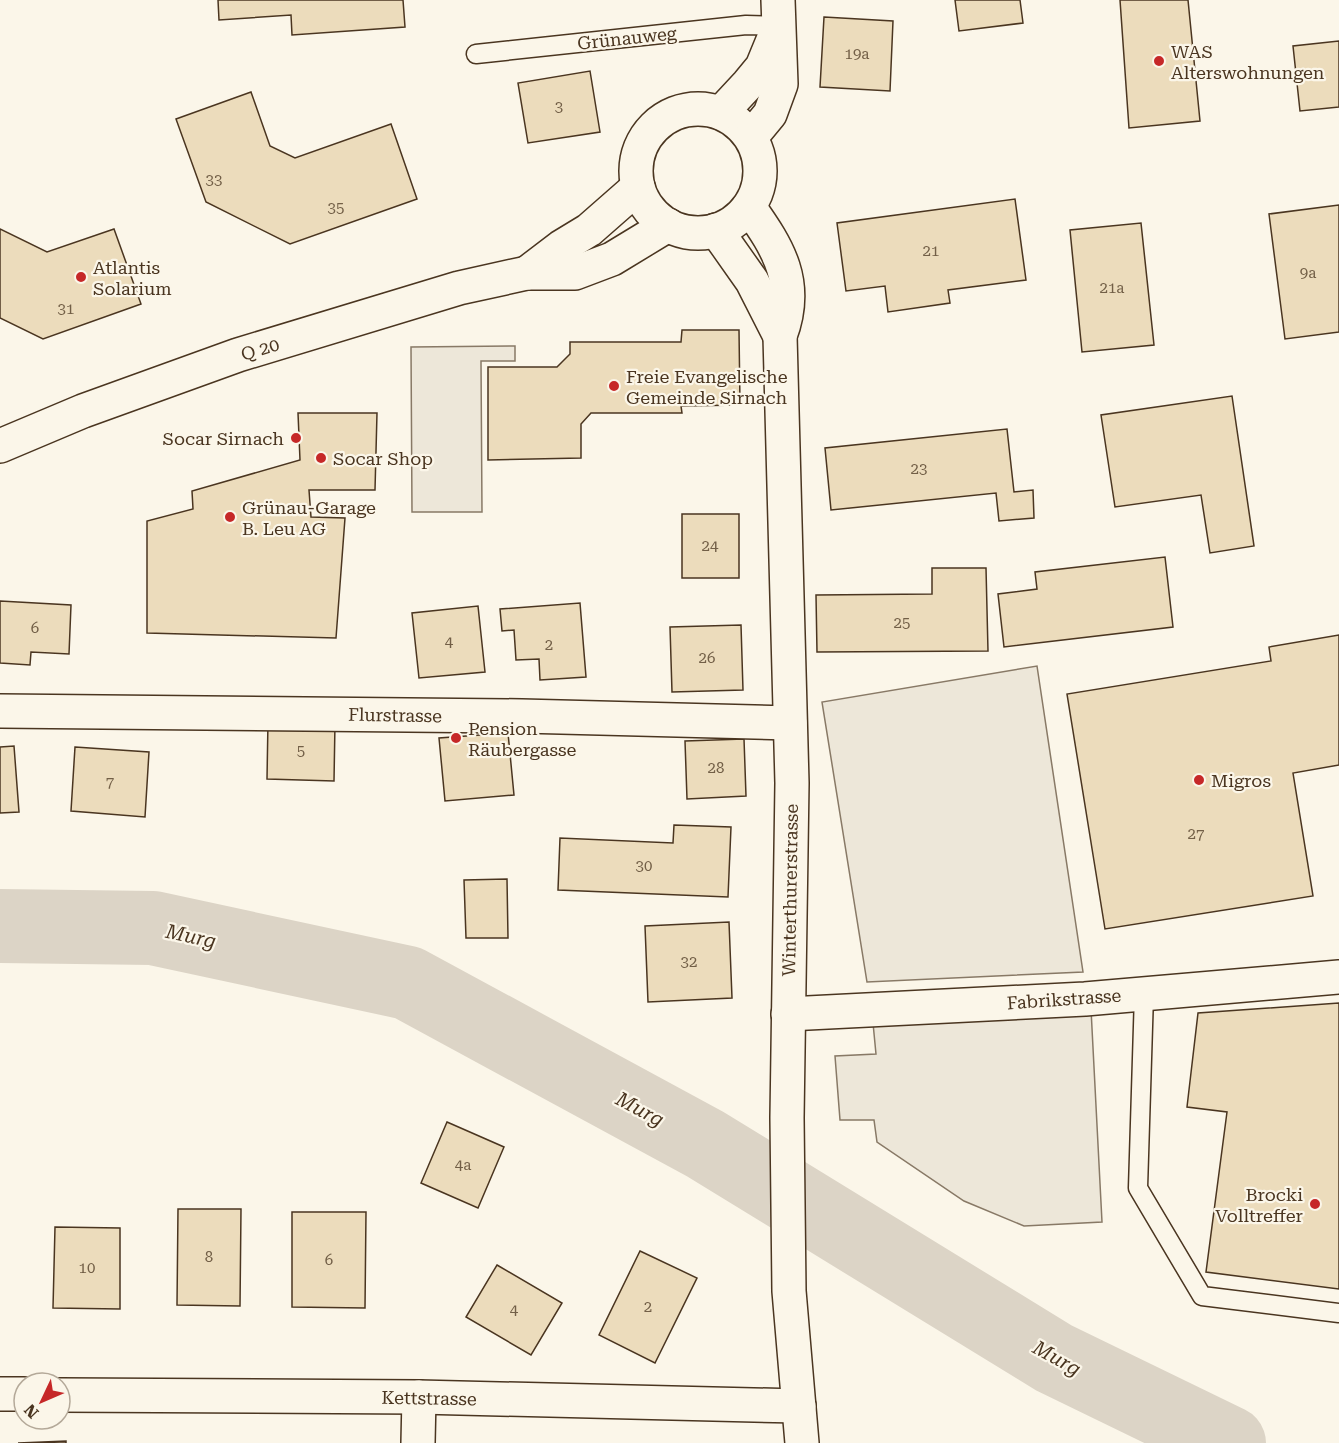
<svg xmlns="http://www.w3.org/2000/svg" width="1339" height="1443" font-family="'Roboto Serif',serif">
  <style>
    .parking { fill: #ede7d9; stroke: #887966; stroke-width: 1.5 }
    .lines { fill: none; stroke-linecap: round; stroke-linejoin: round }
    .river { stroke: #dcd4c6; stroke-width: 74 }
    .building { fill: #ecdcbc; stroke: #4a3520; stroke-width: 1.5 }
    .service-casing { stroke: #4a3520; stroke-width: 21 }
    .minor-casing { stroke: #4a3520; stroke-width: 36 }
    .tertiary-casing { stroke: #4a3520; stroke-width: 36 }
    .secondary-casing { stroke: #4a3520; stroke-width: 36 }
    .service { stroke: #fbf6e9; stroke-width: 18 }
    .minor { stroke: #fbf6e9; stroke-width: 33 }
    .tertiary { stroke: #fbf6e9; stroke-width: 33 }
    .secondary { stroke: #fbf6e9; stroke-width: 33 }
    .poi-dot { fill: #c62828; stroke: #fbf6e9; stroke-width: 2 }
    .labels { text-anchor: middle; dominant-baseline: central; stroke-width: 4.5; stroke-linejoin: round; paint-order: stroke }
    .number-label { font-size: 15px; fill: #725f47 }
    .street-label { font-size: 18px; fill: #4a3520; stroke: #fbf6e9 }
    .poi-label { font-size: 18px; fill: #4a3520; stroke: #fbf6e9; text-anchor: start }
    .water-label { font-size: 20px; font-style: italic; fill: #4a3520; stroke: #fbf6e9 }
  </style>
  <rect width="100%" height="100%" fill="#fbf6e9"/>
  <!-- parking -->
  <g class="parking">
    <polygon points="515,346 515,361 481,361 482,512 412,512 411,347"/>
    <polygon points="1037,666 1083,972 867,982 822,702"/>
    <polygon points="1091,1009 1102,1222 1024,1226 964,1201 877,1142 874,1120 840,1120 835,1056 876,1054 873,1023"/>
  </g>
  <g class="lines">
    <!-- river -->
    <polyline class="river" points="0,926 153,928 408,983 705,1144 1054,1358 1229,1443"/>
  </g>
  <!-- building -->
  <g class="building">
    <polygon points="218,0 403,0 405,27 292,35 291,15 219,20"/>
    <polygon points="955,0 1020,0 1023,23 959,31"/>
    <polygon points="1120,0 1188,0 1200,121 1129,128"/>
    <polygon points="824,17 893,21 890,91 820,87"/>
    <polygon points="1339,41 1339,107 1300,111 1293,46"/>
    <polygon points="590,71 600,132 528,143 518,83"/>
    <polygon points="251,92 270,146 295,158 391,124 417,199 290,244 206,202 176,119"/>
    <polygon points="1015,199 1026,280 948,290 950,303 888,312 885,286 846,291 837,223"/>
    <polygon points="1339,205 1339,332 1285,339 1269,214"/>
    <polygon points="1141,223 1154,345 1082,352 1070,230"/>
    <polygon points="0,229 47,252 114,229 141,304 43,339 0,318"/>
    <polygon points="682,330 739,330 740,405 681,406 682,413 591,413 581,424 581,458 488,460 488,367 557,367 570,354 570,342 681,342"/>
    <polygon points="1232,396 1254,546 1210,553 1201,495 1115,507 1101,415"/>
    <polygon points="298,413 377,413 375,490 309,490 311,517 345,518 336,638 147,633 147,521 193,509 192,491 300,460"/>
    <polygon points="1007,429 1014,492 1033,490 1034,518 999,521 996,493 831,510 825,448"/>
    <rect x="682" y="514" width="57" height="64"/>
    <polygon points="1165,557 1173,627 1004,647 998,594 1037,589 1035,572"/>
    <polygon points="932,568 986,568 988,651 817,652 816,595 932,594"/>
    <polygon points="0,601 71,605 69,654 31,652 30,665 0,663"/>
    <polygon points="580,603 586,677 540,680 539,659 516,660 514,630 502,631 500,609"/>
    <polygon points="478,606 485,672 419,678 412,613"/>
    <polygon points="741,625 743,690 672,692 670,627"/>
    <polygon points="1339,635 1339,765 1293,773 1313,896 1105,929 1067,694 1271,661 1269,647"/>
    <polygon points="268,721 335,723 334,781 267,779"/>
    <polygon points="508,733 514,795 445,801 439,738"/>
    <polygon points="744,739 746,796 687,799 685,741"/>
    <polygon points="14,746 19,812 0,813 0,747"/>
    <polygon points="75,747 149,752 145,817 71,811"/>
    <polygon points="674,825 731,827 728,897 558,890 560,838 673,843"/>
    <polygon points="507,879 508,938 466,938 464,880"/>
    <polygon points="729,922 732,998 648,1002 645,926"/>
    <polygon points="1339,1003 1339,1289 1206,1272 1227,1112 1187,1107 1198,1013"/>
    <polygon points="447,1122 504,1147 478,1208 421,1183"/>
    <polygon points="178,1209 241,1209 240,1306 177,1305"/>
    <polygon points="292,1212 366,1212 365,1308 292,1307"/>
    <polygon points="55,1227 120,1228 120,1309 53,1308"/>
    <polygon points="640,1251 697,1278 655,1363 599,1335"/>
    <polygon points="497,1265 562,1303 531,1355 466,1317"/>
    <polygon points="66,1441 66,1443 18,1443"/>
  </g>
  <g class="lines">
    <defs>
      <g id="service">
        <polyline points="476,54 746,25 779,26"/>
        <polyline points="1144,994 1138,1188 1202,1296 1339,1313"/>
      </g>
      <g id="minor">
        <polyline points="0,711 522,716 790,723"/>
        <polyline points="788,1014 1085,999 1339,977"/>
        <polyline points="0,1394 24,1394"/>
        <polyline points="60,1395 419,1397 799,1406"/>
        <polyline points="418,1443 419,1397"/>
      </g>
      <g id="tertiary">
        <path d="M749,207c30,42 51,76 31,129l12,447 -5,335 2,173 13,152"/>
        <polyline points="716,230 752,281 780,336"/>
      </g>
      <g id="secondary">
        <circle cx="698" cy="171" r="62"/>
        <polyline points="721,113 748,84 762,67 776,33"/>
        <polyline points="751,137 770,114 781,84 778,0"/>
        <polyline points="527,273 561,247 589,230 638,187"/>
        <polyline points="0,446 83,411 238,355 459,288 527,273 575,273 612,259 668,225"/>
      </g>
    </defs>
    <!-- service casing -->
    <use href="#service" class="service-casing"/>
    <!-- minor casing -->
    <use href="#minor" class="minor-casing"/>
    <!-- tertiary casing -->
    <use href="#tertiary" class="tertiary-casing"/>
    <!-- secondary casing -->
    <use href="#secondary" class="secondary-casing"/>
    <!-- service -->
    <use href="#service" class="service"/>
    <!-- minor -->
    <use href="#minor" class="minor"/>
    <!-- tertiary -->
    <use href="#tertiary" class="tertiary"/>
    <!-- secondary -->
    <use href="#secondary" class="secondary"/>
  </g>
  <!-- markers -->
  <g class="poi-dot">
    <circle cx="1159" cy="61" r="6"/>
    <circle cx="81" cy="277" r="6"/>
    <circle cx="614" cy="386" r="6"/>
    <circle cx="296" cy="438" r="6"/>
    <circle cx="321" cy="458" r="6"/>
    <circle cx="230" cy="517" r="6"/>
    <circle cx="456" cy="738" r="6"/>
    <circle cx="1199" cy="780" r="6"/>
    <circle cx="1315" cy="1204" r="6"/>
  </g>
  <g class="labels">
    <!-- number labels -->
    <g class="number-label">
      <text x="857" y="54">19a</text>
      <text x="559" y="107">3</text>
      <text x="214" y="180">33</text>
      <text x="336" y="208">35</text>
      <text x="931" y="251">21</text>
      <text x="1308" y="273">9a</text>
      <text x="1112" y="288">21a</text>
      <text x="66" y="309">31</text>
      <text x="919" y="469">23</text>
      <text x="710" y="546">24</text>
      <text x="902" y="623">25</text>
      <text x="35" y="628">6</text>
      <text x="449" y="642">4</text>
      <text x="549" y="645">2</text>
      <text x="707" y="658">26</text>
      <text x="301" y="751">5</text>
      <text x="716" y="768">28</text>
      <text x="110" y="782">7</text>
      <text x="1196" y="834">27</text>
      <text x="644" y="866">30</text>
      <text x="689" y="962">32</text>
      <text x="463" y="1165">4a</text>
      <text x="209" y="1257">8</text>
      <text x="329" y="1260">6</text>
      <text x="87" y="1268">10</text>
      <text x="648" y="1307">2</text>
      <text x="514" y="1310">4</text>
    </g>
    <!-- street labels -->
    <g class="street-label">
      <text transform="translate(627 38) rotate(-6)">Grünauweg</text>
      <text transform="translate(260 349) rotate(-17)">Q 20</text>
      <text transform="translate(395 715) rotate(1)">Flurstrasse</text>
      <text transform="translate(790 890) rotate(-89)">Winterthurerstrasse</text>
      <text transform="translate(1064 999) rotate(-4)">Fabrikstrasse</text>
      <text transform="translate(429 1398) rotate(1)">Kettstrasse</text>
    </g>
    <!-- poi labels -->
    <g class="poi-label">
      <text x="1171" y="51">WAS<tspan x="1171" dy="21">Alterswohnungen</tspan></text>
      <text x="93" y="267">Atlantis<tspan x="93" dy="21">Solarium</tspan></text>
      <text x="626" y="376">Freie Evangelische<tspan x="626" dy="21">Gemeinde Sirnach</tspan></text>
      <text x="284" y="438" text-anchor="end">Socar Sirnach</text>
      <text x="333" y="458">Socar Shop</text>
      <text x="242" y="507">Grünau-Garage<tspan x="242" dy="21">B. Leu AG</tspan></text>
      <text x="468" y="728">Pension<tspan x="468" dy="21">Räubergasse</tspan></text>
      <text x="1211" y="780">Migros</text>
      <text x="1303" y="1194" text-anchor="end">Brocki<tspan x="1303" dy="21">Volltreffer</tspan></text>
    </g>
    <!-- water labels -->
    <g class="water-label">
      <text transform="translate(191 936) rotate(12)">Murg</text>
      <text transform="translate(640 1109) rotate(28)">Murg</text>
      <text transform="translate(1057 1358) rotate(29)">Murg</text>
    </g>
  </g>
  <!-- north arrow -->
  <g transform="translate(42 1401) rotate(226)"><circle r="28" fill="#fbf6e9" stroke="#b4a999" stroke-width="1.5"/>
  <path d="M0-4.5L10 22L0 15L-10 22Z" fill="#c62828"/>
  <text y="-9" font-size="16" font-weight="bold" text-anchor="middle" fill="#4a3520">N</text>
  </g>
</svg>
